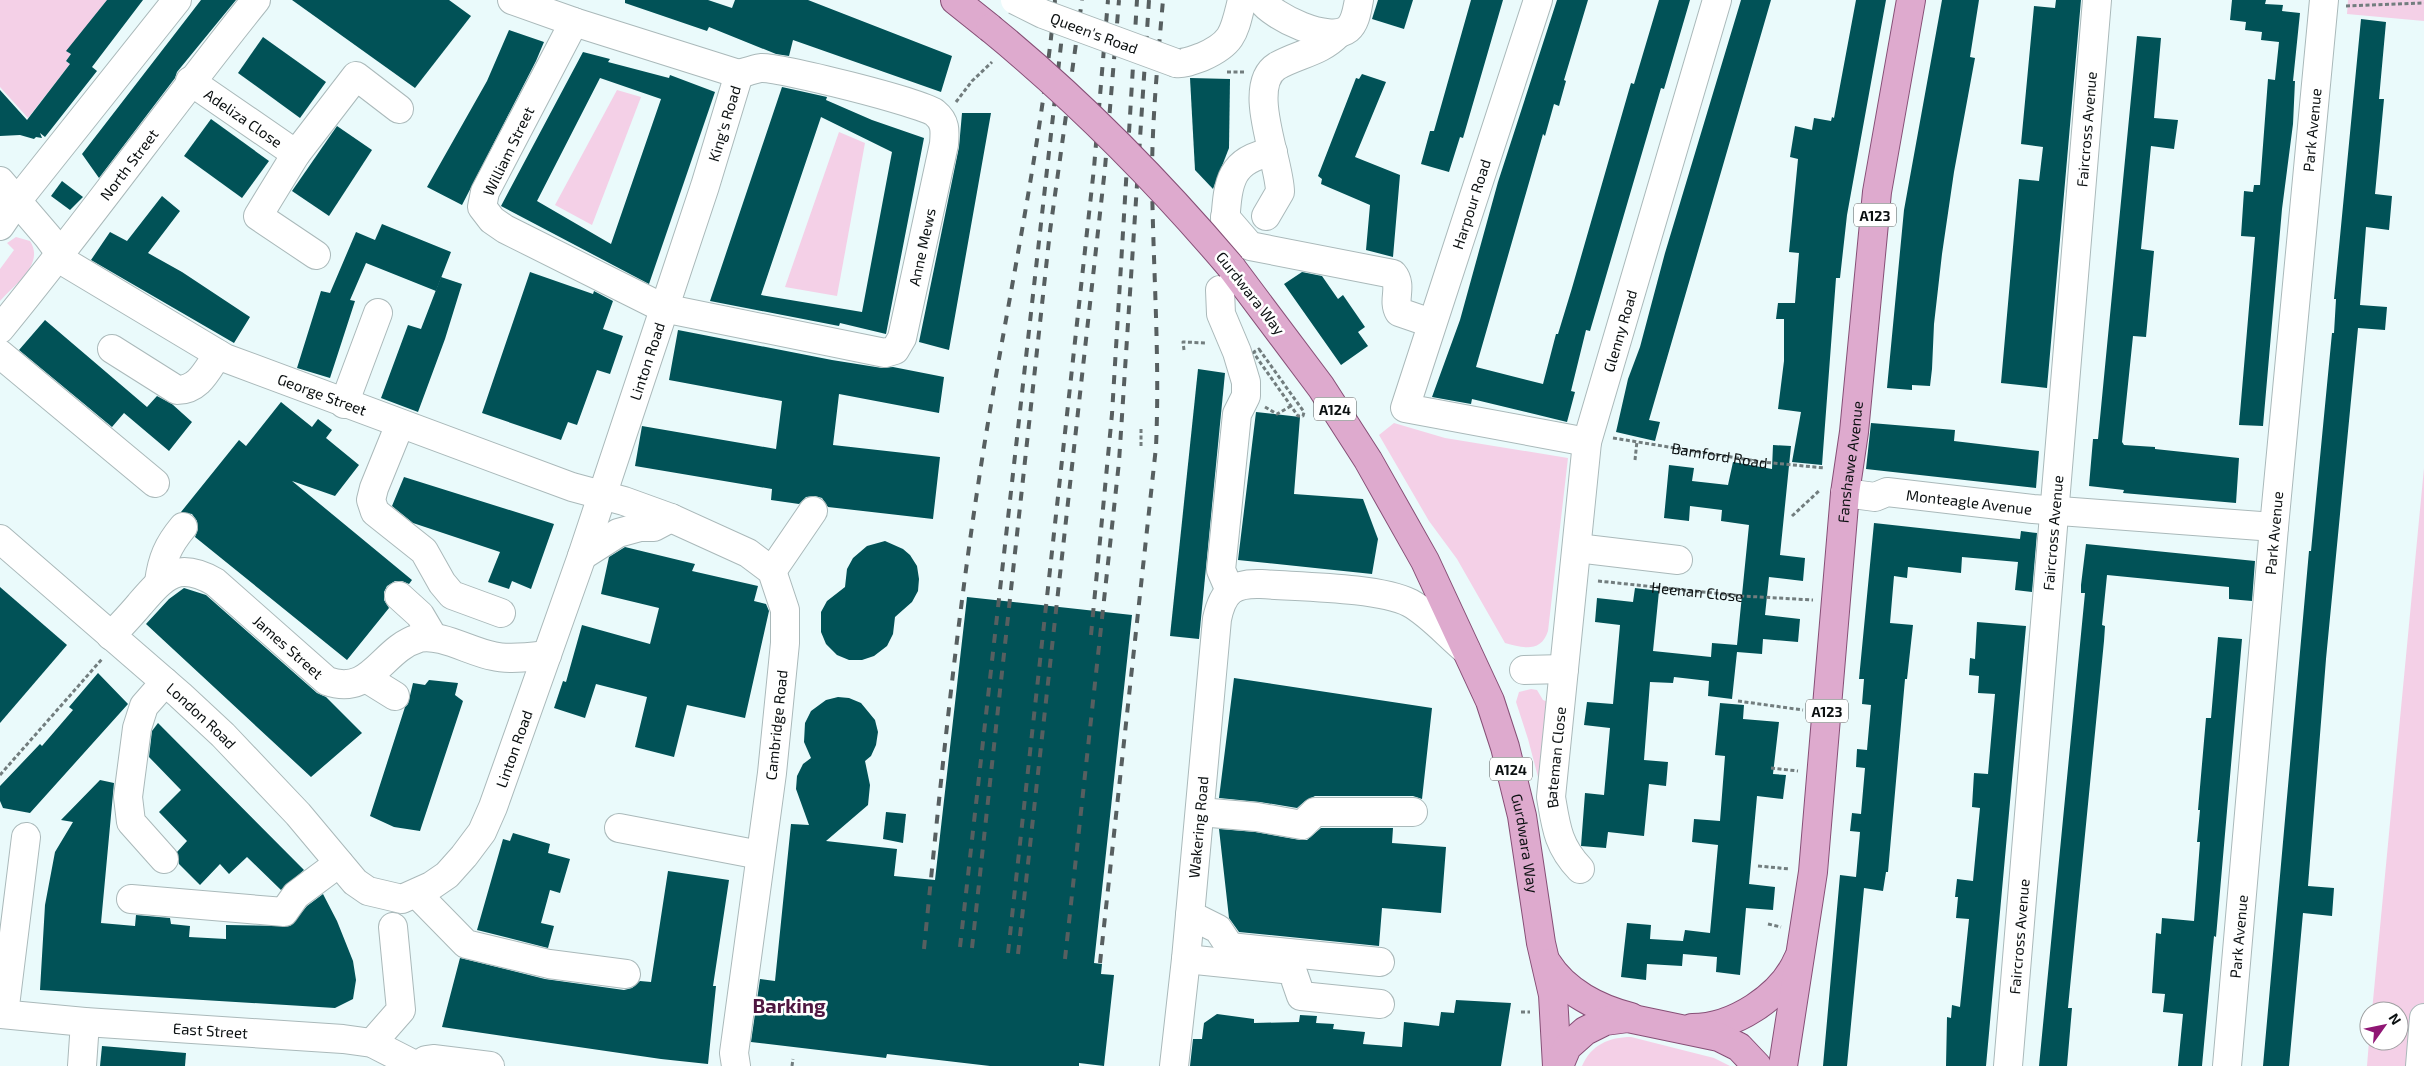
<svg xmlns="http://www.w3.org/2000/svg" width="2424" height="1066" font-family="'Exo 2',sans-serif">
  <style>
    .green { fill: #f4d0e7 }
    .building { fill: #015257; fill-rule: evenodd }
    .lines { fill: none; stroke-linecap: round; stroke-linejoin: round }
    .minor-casing { stroke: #aab9ba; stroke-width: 30 }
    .major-casing { stroke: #864f76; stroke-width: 30 }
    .path { stroke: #727d7e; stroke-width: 3; stroke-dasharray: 4 2.5; stroke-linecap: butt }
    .minor { stroke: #fff; stroke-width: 28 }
    .major { stroke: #deaace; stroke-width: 28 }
    .rail { stroke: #575f60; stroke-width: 4; stroke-dasharray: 9 9; stroke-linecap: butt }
    .minor-bridge-casing { stroke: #aab9ba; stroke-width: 30; stroke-linecap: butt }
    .major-bridge-casing { stroke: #864f76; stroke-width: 30; stroke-linecap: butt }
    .minor-bridge { stroke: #fff; stroke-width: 28 }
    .major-bridge { stroke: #deaace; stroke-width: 28 }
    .labels { text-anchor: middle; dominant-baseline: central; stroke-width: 5; stroke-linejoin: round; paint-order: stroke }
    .shield { fill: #fff; stroke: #545858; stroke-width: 1 }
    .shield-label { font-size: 14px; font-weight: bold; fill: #0b1011 }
    .street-label { font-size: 15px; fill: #0b1011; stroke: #fff }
    .district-label { font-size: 20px; font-weight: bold; fill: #4e1640; stroke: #fff }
  </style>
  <rect width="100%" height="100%" fill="#eafafb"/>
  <!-- green -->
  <g class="green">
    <polygon points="0,0 107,0 67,51 71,54 66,61 70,64 28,118 0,87"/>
    <polygon points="2348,0 2424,0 2424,21 2347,14"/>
    <polygon points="617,90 641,97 592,225 555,205"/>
    <polygon points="839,132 865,143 837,296 785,287"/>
    <path d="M16,237l14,4c15,23 -15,43 -30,60v-32l14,-19 -7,-7z"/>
    <path d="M1394,423l51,15 123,20 -20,173c-7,22 -25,17 -43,12l-48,-84 -28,-38 -50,-86z"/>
    <polygon points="2424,468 2424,1066 2367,1066 2369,1041 2399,1041 2399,1011 2372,1011"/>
    <polygon points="1531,689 1537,690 1543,700 1551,703 1543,777 1538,777 1528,739 1516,702 1519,692"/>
    <path d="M1631,1037l83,21 16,8h-148c9,-21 27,-29 49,-29z"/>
  </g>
  <!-- building -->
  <g class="building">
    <polygon points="107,0 143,0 92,67 97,71 45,137 40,133 42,138 36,137 34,139 20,135 0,136 0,90 27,120 70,64 66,61 71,54 66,51"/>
    <polygon points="201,0 236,0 177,72 175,78 99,178 82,154"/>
    <polygon points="292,0 449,0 471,16 415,88"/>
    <polygon points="625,0 708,0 732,8 735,0 808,0 952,56 941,92 793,40 789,56 776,54 709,27 707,31 625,3"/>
    <polygon points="1378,0 1413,0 1404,29 1372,19"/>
    <polygon points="1471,0 1503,0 1463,138 1460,137 1449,172 1421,164 1430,131 1434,131"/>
    <polygon points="1557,0 1588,0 1564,80 1566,81 1559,106 1554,104 1545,136 1543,134 1476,367 1543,384 1556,334 1558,334 1572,288 1631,83 1634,84 1659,0 1690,0 1664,89 1661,88 1590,331 1586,330 1571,391 1575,392 1567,422 1472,399 1471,404 1432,397 1460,320 1498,182"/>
    <polygon points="1741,0 1771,0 1649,420 1660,422 1655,441 1616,432 1628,379 1640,347 1665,253"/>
    <polygon points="1856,0 1886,0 1847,215 1840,278 1836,278 1822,465 1792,462 1801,412 1778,409 1784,361 1784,319 1776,319 1778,303 1795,303 1799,253 1789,252 1798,159 1790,157 1795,126 1812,130 1814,118 1831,121 1832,117 1834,118"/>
    <polygon points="1942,0 1979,0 1970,57 1975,58 1954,172 1942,254 1934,324 1932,369 1930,386 1912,385 1912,390 1887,388 1904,210"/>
    <polygon points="2056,0 2081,0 2047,388 2001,383 2019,179 2039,181 2043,147 2021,144 2034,6 2055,8"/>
    <polygon points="2232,0 2266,0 2265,4 2283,5 2282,11 2300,13 2293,81 2295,81 2293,124 2282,209 2263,426 2239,425 2255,237 2241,236 2244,191 2253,192 2254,185 2260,185 2268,79 2275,80 2279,42 2261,40 2262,32 2245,30 2246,22 2230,20"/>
    <polygon points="2361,19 2386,22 2379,99 2384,99 2375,194 2392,196 2389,230 2366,227 2360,305 2387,307 2385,330 2358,328 2326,659 2308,886 2334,888 2332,916 2303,913 2289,1066 2263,1066 2309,551 2311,551 2332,333 2334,333 2336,299 2334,299"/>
    <polygon points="509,30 544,42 536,61 462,205 427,187 487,81"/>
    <polygon points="2137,36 2161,38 2154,118 2178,120 2174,149 2151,146 2141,249 2154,251 2146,337 2133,336 2122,442 2124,445 2155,447 2155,449 2239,458 2236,503 2123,493 2124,490 2089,486 2093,439 2098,439"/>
    <polygon points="263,37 326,82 300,118 238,73"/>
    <path d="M583,52l27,7 -2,3 61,16 1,-3 45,17 -66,192 -148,-78zM600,78l61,21 -50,145 -74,-43z"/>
    <polygon points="1362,74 1386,82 1355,157 1400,175 1393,257 1366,250 1370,205 1321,184 1322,179 1318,176 1356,78 1359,79"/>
    <polygon points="1190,78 1230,79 1229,148 1213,189 1195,170"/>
    <path d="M782,87l45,10 -1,3 46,20 52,18 -38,196 -46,-11 -1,3 -129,-25zM821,117l71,35 -30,160 -101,-17z"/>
    <polygon points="962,113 991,113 949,350 919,342 959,147"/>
    <polygon points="211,119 269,161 242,198 184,156"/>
    <polygon points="337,126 372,150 329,216 292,191"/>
    <polygon points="62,181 83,197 70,210 51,196"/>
    <polygon points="162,196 180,211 148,253 182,272 250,317 234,343 91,260 110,232 127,241"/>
    <polygon points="382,224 451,252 436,291 366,263 350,300 355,301 330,378 297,368 321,291 330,293 356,232 375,240"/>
    <polygon points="530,272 593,294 594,291 613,301 603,329 623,336 610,374 597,370 577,425 568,422 561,440 482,413"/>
    <polygon points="1302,272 1322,276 1338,299 1343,295 1365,327 1358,332 1368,346 1341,365 1284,284"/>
    <polygon points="441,277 462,284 445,339 418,412 381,398 408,325 421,329"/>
    <polygon points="45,320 147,407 157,396 172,404 192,422 169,451 124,413 112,427 19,350"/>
    <polygon points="678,330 832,360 882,368 893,367 944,377 939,413 839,394 833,445 940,457 933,519 828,507 822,498 815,496 806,497 799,504 771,500 772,489 635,466 642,426 776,449 782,401 669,380"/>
    <polygon points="1198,369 1225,373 1199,639 1170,636"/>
    <polygon points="281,402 312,427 318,419 332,430 326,438 359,465 335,496 292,481 412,580 409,584 402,581 395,581 387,586 384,592 384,600 389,608 347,660 195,537 198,529 197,521 192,514 181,512 239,440 246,446"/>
    <polygon points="1256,412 1300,417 1294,494 1363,499 1378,539 1372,574 1238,560"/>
    <polygon points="1871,423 1955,430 1954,441 2039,451 2036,488 1866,469"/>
    <polygon points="1773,445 1791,446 1780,555 1805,558 1803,581 1769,577 1765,615 1800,619 1798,642 1763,639 1762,654 1737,652 1732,699 1708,696 1709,681 1674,677 1673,683 1650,682 1644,760 1668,762 1666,786 1649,784 1644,836 1608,832 1606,848 1581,846 1585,793 1604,795 1610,728 1584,725 1587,702 1613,704 1620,625 1595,622 1597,598 1633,602 1635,588 1659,591 1653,651 1711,657 1712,643 1737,645 1749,525 1721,521 1722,510 1690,506 1689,521 1664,518 1669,465 1694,468 1692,481 1728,485 1733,462 1772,469"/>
    <polygon points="404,477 554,524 531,589 512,581 509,589 488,582 500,552 413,523 392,506"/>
    <polygon points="1874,523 2020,539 2021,531 2037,533 2032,592 2015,590 2018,562 1962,557 1961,573 1908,567 1907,578 1894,576 1890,623 1913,625 1907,679 1905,679 1888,872 1886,872 1883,891 1864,888 1847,1066 1823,1066 1840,875 1856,877 1860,832 1850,831 1852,813 1861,814 1865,768 1856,767 1857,749 1867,750 1871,705 1862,704 1864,679 1859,679"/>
    <polygon points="885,541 903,549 910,555 917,566 919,579 918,591 912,602 895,617 893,634 887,646 874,656 862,660 849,660 837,655 826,644 821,632 821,612 827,601 845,587 847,569 853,558 867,546"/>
    <polygon points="2086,544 2255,561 2252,601 2229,599 2229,587 2107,575 2102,625 2105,626 2104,641 2068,1008 2072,1008 2067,1066 2039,1066 2085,593 2081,593 2081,585"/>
    <polygon points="625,547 695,564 692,571 758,586 754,601 766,604 769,611 745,718 687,705 674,757 635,747 647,697 596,684 585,718 554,708 563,681 566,682 582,625 650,644 659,608 601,594 609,557"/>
    <polygon points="0,587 67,645 0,723"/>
    <polygon points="184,588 206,595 317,693 326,697 362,733 311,777 146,624 169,599"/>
    <polygon points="967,597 1132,615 1094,963 1102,964 1101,974 1114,975 1104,1066 1079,1063 1079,1066 990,1066 887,1054 886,1058 751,1042 760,979 775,981 791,824 809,825 796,789 797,776 803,764 811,758 804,742 805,723 811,711 826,700 838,697 849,698 861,703 875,720 878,732 876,745 871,756 865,761 870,785 868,805 826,841 897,849 894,876 935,880"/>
    <polygon points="1977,622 2026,626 1986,1066 1946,1066 1947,1017 1951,1018 1952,1005 1960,1007 1969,919 1956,918 1958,897 1955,897 1957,879 1973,881 1980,808 1972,807 1974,773 1988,774 1995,694 1978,693 1979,676 1969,675 1970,658 1975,659"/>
    <polygon points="2218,637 2242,639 2216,937 2214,936 2202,1066 2178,1066 2183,1014 2163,1012 2165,994 2152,993 2156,933 2161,934 2162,918 2194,921 2200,842 2197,842 2200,810 2198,810 2206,718 2211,718"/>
    <polygon points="98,673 128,704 30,813 3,808 0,801 0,786 40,744 42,746 73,710 69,707"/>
    <polygon points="1234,678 1432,708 1422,799 1413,796 1315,796 1305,801 1297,808 1260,802 1219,798"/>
    <polygon points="429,680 458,683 455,695 463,701 420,831 394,827 370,816 405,707 408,704 413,683 425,685"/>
    <polygon points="1720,703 1744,705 1743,719 1779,722 1773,774 1786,775 1783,799 1757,796 1749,884 1775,887 1773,910 1746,908 1740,975 1716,972 1717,957 1683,954 1682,966 1647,964 1646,980 1621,977 1627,923 1651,925 1650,939 1683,941 1685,930 1710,933 1718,845 1692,842 1694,819 1720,821 1725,756 1715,755"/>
    <polygon points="158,723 304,870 281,890 247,857 229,874 220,864 200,885 179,864 177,852 187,841 159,812 181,790 149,757 152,731"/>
    <polygon points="100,780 114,783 101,923 135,926 136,915 170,918 171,924 190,926 189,937 226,939 226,925 290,926 307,906 323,894 337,921 353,961 356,980 353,999 335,1008 40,990 45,905 55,852 73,822 61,820"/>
    <polygon points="886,812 906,814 903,843 883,839"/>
    <polygon points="1321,828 1393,828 1392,843 1446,847 1441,913 1382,908 1379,946 1239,932 1229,918 1219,829 1255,832 1300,840 1307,840"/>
    <polygon points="513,833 550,844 548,853 570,859 560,893 550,890 541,923 554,926 548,948 477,930 503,839 510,841"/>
    <polygon points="668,871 729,880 713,986 716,986 708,1064 661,1059 442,1027 460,958 545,979 624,990 632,988 640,981 651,982"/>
    <polygon points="1456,1000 1511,1003 1501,1066 1190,1066 1193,1039 1202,1039 1204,1023 1217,1014 1254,1019 1254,1023 1299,1022 1300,1015 1317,1016 1316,1023 1334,1024 1333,1029 1365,1032 1363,1044 1402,1047 1404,1022 1439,1026 1441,1012 1454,1013"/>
    <polygon points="102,1046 186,1053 185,1066 100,1066"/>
  </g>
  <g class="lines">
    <defs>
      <g id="minor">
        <polyline points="512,0 574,22 739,74"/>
        <path d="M1261,0c12,17 68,44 87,29 8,-7 9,-20 11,-29"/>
        <polyline points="1538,0 1405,408 1587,442"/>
        <path id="s3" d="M574,22l-89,170 -3,15 10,13 13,9 158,79 222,45 10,-3 7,-12 42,-194c1,-13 2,-22 -9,-31 -12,-10 -155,-46 -174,-45 -7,1 -15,4 -22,6"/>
        <path d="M1176,63c9,1 17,-3 26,-6 32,-14 32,-25 40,-57"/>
        <path id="s4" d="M190,81l106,73"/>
        <path id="s5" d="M0,181l48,56 20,27 157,94 347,129 52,14 47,17 77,35 24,18 13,39v33l-13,130 -38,280 2,13"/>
        <path d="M1266,216l14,-24c0,-31 -35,-106 -3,-126 21,-12 44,-14 61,-32"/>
        <path d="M1225,217l25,29 143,28c10,12 -1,26 6,38l32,11"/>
        <path d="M1225,224c3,-39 3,-65 48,-72"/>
        <polyline points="0,226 17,201 177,0"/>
        <polyline points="316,255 258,216 296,154 356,76 399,109"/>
        <polyline points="1220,290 1221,314 1237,352 1246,382 1246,396 1237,414 1221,570 1230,591"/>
        <path id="s6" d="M0,329c88,-107 169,-221 256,-329"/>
        <path d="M112,349l65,41c22,0 30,-20 41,-36"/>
        <polyline points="0,354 155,483"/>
        <polyline points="344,404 378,313"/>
        <polyline points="400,424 374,488 371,500 375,512 424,551 442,583 452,595 501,613"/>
        <path id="s7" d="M1845,493l30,4 12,-5 146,17 241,18"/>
        <path id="s8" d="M0,539l180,156 43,40 75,79 57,68 13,9 34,8 29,-13 16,-11 17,-19 18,-24 11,-25 89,-251 123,-370 34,-112"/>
        <polyline points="1577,548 1678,560"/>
        <polyline points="582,556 618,533 640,527 654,527 671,518"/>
        <polyline points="772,571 813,511"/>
        <path d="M159,582c3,-23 9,-37 24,-55"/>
        <polyline points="399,596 420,615 433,637"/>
        <path id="s9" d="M111,636c10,-11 20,-21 29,-32 25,-29 38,-43 75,-22l112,99c45,16 54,-32 92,-43 21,-5 52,14 74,18 16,4 37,1 54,-1"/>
        <polyline points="1524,670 1564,669"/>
        <polyline points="366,678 395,696"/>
        <polyline points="1200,812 1257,817 1302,825 1315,812 1413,812"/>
        <polyline points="619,828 760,855"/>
        <polyline points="164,859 131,822 128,797 137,728 144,706 165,682"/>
        <path id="s10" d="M1580,869c-22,-23 -24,-42 -29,-72l36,-355 130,-442"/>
        <polyline points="417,894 466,944 549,964 626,974"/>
        <polyline points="131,899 284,912 296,895 339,863"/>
        <polyline points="1190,915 1218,929 1230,947 1380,962"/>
        <polyline points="1186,959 1292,970 1301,996 1380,1004"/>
        <path id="s11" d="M0,1014l85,8 258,17 29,4 45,23"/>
        <polyline points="4,1014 26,837"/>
        <polyline points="372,1043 401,1010 393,927"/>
        <polyline points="82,1066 85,1022"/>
        <polyline points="417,1066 426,1060 433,1059 490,1066"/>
        <path id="s12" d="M1174,1066l12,-107 31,-340c6,-28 16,-36 44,-35 38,3 117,3 149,19 20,11 38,32 56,47"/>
        <path id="s13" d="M2008,1066l89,-1066"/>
        <path id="s14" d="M2227,1066l47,-539 50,-527"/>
        <polyline points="2420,1066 2424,1018"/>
      </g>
      <g id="major">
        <polyline points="955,0 990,28"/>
        <path id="s15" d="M1231,267l90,120 47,73 57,101 65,140 15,46 17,69 19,127 12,52 4,71"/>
        <path d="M1547,963c18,29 52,46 84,54"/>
        <path d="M1692,1028c41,0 90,-31 106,-69"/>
        <polyline points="1559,1066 1567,1047 1585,1031 1605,1021 1628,1018 1719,1037 1739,1047 1757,1066"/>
        <path id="s16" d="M1783,1066l30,-194 32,-379 9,-61 23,-240 34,-192"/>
      </g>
    </defs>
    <!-- minor casing -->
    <use href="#minor" class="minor-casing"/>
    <!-- major casing -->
    <use href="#major" class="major-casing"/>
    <!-- path -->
    <g class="path">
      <polyline points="2346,6 2424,3"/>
      <polyline points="1227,72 1245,72"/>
      <polyline points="956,102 972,81 992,62"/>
      <polygon points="1259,349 1304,412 1303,416 1298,416 1255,355 1254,352"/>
      <polyline points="1184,350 1183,342 1207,343"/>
      <polyline points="1265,407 1277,414 1291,406"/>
      <path id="s1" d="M1613,438l149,24 63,6"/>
      <polyline points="1141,446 1141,428"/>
      <polyline points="1635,460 1637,441"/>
      <polyline points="1792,516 1820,490"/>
      <path id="s2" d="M1598,581l144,15 71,4"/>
      <polyline points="1738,701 1803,710"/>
      <polyline points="1771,768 1798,771"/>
      <polyline points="0,775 102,659"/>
      <polyline points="1758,866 1790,869"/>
      <polyline points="1768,924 1781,927"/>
      <polyline points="1521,1012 1530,1012"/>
      <polyline points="792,1066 793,1059"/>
    </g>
    <!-- minor -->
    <use href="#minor" class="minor"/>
    <!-- major -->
    <use href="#major" class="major"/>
    <!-- rail -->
    <g class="rail">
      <polyline points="1091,635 1112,414 1137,0"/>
      <polyline points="960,947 1066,0"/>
      <polyline points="972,948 1050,231 1082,0"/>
      <path d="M924,949c16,-161 32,-323 57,-483 24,-155 59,-309 74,-466"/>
      <polyline points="1008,953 1094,168 1108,0"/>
      <polyline points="1018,954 1105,168 1119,0"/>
      <polyline points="1065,959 1119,462 1149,0"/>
      <path d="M1100,963l56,-516c4,-90 -3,-179 -4,-269 0,-59 6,-119 11,-178"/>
    </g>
    <defs>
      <g id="minor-bridge">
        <path id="s17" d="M1015,0l28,14 133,49"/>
      </g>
      <path id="major-bridge" d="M990,28c88,72 167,152 241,239"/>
    </defs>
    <!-- minor-bridge casing -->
    <use href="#minor-bridge" class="minor-bridge-casing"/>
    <!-- major-bridge casing -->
    <use href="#major-bridge" class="major-bridge-casing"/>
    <!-- minor-bridge -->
    <use href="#minor-bridge" class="minor-bridge"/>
    <!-- major-bridge -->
    <use href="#major-bridge" class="major-bridge"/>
  </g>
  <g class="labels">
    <!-- shield labels -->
    <g class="shield">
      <rect x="1854" y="203.5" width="42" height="23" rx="4"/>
      <rect x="1314" y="397.5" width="42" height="23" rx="4"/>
      <rect x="1806" y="699.5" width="42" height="23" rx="4"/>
      <rect x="1490" y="757.5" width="42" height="23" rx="4"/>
    </g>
    <g class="shield-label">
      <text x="1875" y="215">A123</text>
      <text x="1335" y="409">A124</text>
      <text x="1827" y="711">A123</text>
      <text x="1511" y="769">A124</text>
    </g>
    <!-- street labels -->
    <g class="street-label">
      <text stroke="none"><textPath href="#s17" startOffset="86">Queen's Road</textPath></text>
      <text stroke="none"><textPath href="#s4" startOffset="65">Adeliza Close</textPath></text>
      <text stroke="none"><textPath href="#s8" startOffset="1401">King's Road</textPath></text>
      <text stroke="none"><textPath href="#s13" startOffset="940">Faircross Avenue</textPath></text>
      <text stroke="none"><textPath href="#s14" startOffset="940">Park Avenue</textPath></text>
      <text transform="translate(508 151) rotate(-64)">William Street</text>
      <text stroke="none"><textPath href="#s6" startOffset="209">North Street</textPath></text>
      <text transform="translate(1471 204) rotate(-72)">Harpour Road</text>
      <text stroke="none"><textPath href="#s3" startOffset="760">Anne Mews</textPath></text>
      <text transform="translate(1251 293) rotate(52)">Gurdwara Way</text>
      <text stroke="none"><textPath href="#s10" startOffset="552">Glenny Road</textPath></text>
      <text stroke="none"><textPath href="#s8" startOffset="1151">Linton Road</textPath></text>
      <text stroke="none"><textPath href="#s5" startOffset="394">George Street</textPath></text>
      <text stroke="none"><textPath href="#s1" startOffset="108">Bamford Road</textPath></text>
      <text stroke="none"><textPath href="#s16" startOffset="608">Fanshawe Avenue</textPath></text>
      <text stroke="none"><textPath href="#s7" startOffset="126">Monteagle Avenue</textPath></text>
      <text stroke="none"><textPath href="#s13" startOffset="535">Faircross Avenue</textPath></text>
      <text stroke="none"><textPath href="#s14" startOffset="535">Park Avenue</textPath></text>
      <text stroke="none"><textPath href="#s2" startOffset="100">Heenan Close</textPath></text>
      <text stroke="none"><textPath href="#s9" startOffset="230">James Street</textPath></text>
      <text stroke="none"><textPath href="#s8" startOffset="268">London Road</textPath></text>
      <text transform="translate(776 725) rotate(-84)">Cambridge Road</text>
      <text stroke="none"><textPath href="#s8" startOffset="741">Linton Road</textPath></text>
      <text stroke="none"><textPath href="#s10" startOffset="119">Bateman Close</textPath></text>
      <text stroke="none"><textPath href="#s12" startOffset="240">Wakering Road</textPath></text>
      <text stroke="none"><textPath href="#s15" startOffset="654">Gurdwara Way</textPath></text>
      <text stroke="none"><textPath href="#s14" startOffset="130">Park Avenue</textPath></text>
      <text stroke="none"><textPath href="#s13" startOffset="130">Faircross Avenue</textPath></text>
      <text stroke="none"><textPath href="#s11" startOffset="211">East Street</textPath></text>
    </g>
    <!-- district labels -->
    <g class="district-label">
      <text x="789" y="1005">Barking</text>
    </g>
  </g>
  <!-- north arrow -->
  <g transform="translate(2384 1026) rotate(57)"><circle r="24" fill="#ffffff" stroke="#9d9fa0"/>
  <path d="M0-4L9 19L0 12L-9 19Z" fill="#901674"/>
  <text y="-8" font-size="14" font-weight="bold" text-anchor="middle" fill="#0b1011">N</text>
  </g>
</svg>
